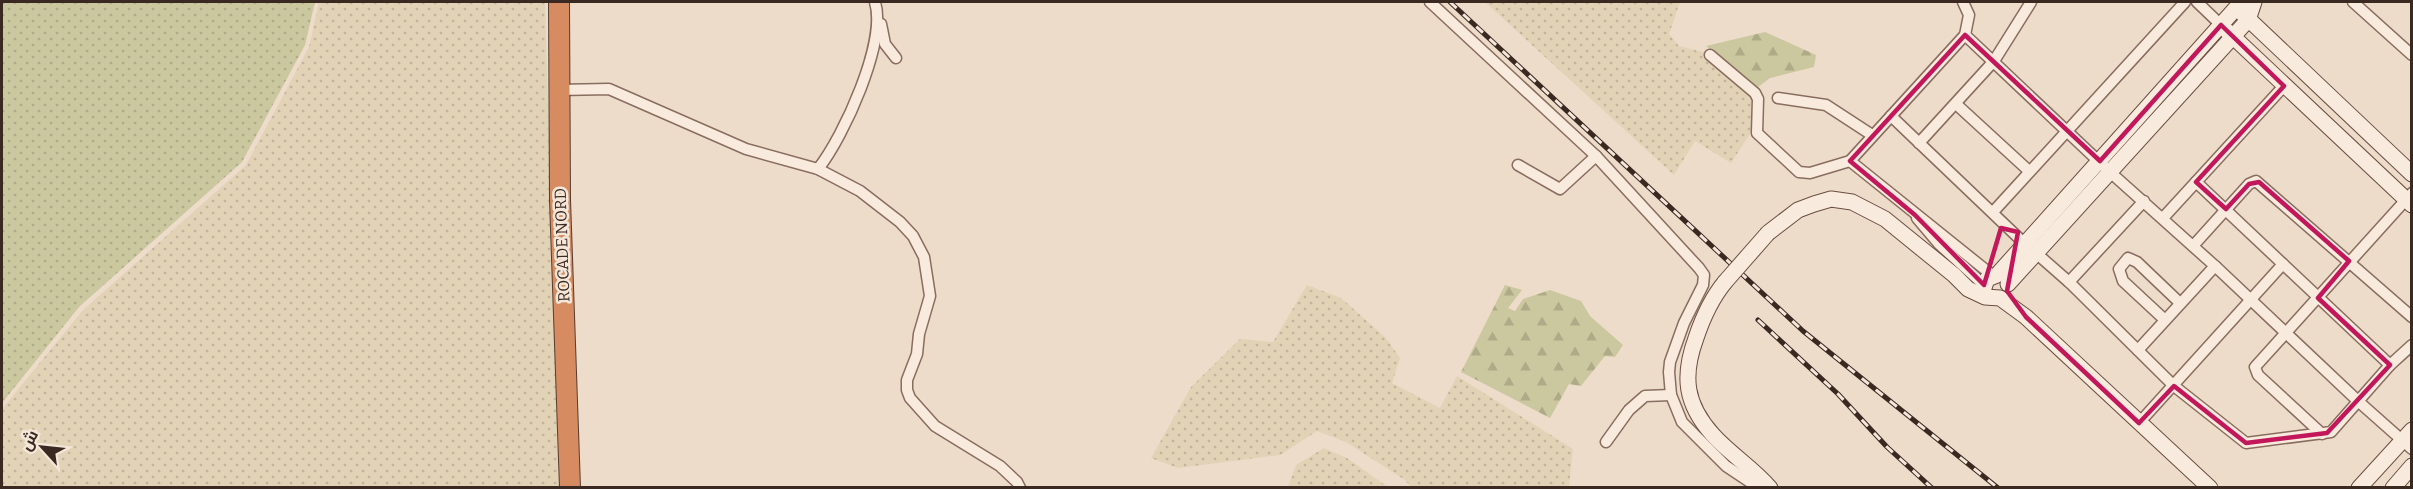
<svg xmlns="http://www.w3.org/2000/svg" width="2413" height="489" font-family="Bitter,Cairo,serif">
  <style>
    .farmland { fill: url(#farmland-dots) }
    .grass { fill: url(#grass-dots) }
    .forest { fill: url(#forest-firs) }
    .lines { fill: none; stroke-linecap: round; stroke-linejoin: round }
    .street-casing { stroke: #896d5f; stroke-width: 13 }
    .secondary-casing { stroke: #6b4e42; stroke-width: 17 }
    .highway-casing { stroke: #573c32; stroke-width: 22 }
    .street { stroke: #f8eadd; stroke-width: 10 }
    .secondary { stroke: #f8eadd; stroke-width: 15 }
    .highway { stroke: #d68c60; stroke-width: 20 }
    .rail-casing { stroke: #3a2921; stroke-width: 5 }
    .rail { stroke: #f4e7d9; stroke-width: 3; stroke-dasharray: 9; stroke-linecap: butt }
    .secondary-bridge-casing { stroke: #6b4e42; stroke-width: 17; stroke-linecap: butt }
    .secondary-bridge { stroke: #f8eadd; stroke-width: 15 }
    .marked { fill: none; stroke: #c2185b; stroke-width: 4.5; stroke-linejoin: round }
    .labels { text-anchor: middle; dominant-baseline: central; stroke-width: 5; stroke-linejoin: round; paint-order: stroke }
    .street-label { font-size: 16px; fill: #3a2921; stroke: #f4e7d9 }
  </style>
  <defs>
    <pattern id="farmland-dots" width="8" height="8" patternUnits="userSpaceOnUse" patternTransform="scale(1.5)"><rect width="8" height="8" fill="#e2d3b7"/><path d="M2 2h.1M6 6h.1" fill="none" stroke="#c3b59d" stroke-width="1.8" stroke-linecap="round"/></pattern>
    <pattern id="grass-dots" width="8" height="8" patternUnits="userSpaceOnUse" patternTransform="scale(1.5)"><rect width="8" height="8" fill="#cbc79e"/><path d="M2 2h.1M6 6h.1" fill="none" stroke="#afab88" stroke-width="1.8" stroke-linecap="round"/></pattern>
    <pattern id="forest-firs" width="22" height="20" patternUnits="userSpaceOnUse" patternTransform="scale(1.5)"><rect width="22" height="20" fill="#cbc79e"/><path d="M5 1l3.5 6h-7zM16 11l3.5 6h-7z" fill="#afab88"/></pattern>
  </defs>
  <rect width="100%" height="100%" fill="#eddcca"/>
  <!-- farmland -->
  <g class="farmland">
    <polygon points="319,2 545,2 559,487 2,488 2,409 83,310 246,165 309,47"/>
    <polygon points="1485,2 1680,2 1669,34 1679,46 1707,53 1751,95 1754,113 1750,134 1731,163 1695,141 1674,175"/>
    <polygon points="1307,285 1341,298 1386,338 1400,358 1392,383 1440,408 1457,376 1573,449 1569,487 1411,487 1405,480 1346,442 1317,431 1280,455 1178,468 1151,458 1191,387 1240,339 1273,342"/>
    <polygon points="1324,448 1347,458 1388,487 1288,487 1296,465"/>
  </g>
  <!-- grass -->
  <polygon class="grass" points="2,2 315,2 305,45 242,162 79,307 2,403"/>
  <!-- forest -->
  <g class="forest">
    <polygon points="1765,32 1816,55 1814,67 1770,78 1758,87 1706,46"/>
    <polygon points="1505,285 1522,290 1508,308 1515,311 1523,299 1550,290 1581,301 1590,316 1623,345 1615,357 1605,356 1581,386 1569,384 1550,418 1461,372"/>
  </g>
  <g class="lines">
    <defs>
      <g id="street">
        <polyline points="1430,2 1596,156 1699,268 1704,275 1703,285 1684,323 1670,362 1669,372 1671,395 1682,422 1726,466 1753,484"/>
        <polyline points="2197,2 2221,25"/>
        <polyline points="2353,2 2412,55"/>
        <polyline points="881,24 885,44 896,58"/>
        <polyline points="1965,35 2110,172 2215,266 2359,402 2412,449"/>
        <polyline points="1710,55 1755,93 1758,99 1757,133 1799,172 1810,173 1850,161 1965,35 1969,15 1963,2"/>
        <polyline points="558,90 609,89 746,149 818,169 860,191 900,222 913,236 924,257 930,296 919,334 917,354 907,380 907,390 910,398 935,426 1000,466 1017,482 1020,488"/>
        <polyline points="1778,98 1826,105 1872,135"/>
        <polyline points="1956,104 2029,171"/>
        <polyline points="1891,116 2025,244"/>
        <polyline points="1919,143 1994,61 2031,2"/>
        <polyline points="1850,161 1992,275"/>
        <polyline points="1518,165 1560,189 1596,156"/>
        <path d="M818,169c26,-33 69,-127 57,-167"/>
        <polyline points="2196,182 2390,365"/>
        <polyline points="1993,212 2185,2"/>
        <polyline points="1917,218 1939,244 1984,285"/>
        <polyline points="2163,218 2284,86"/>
        <polyline points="2193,246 2249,184 2256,181 2412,317"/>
        <polyline points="2036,253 2069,282 2174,386 2246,443 2331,432 2390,365 2412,345"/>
        <polyline points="2069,282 2144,201"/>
        <polyline points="2165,320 2123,281 2119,269 2128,258 2137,262 2180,303"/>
        <polyline points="2138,350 2215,266"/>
        <polyline points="2139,423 2283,264"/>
        <polyline points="2322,434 2258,375 2255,367 2412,193"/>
        <polyline points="1606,442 1629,410 1645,396 1671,395"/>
      </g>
      <g id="secondary">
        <polyline points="2242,13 2412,174"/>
        <polyline points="2227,31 2412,205"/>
        <polyline points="1768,233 1798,210 1814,204 1831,199 1852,202 1885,219 1954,275 1968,289 1985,297 2000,298 2026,317 2210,488"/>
        <path d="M1725,282c-14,17 -22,35 -29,56 -14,38 -11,66 17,97 17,19 40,33 57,53"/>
        <polyline points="2008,284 2248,20 2254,2"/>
        <polyline points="1984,288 1987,279 1997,275 2236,8 2252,2"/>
        <polyline points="2359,488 2412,430"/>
        <polyline points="2393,488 2412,466"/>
      </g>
      <polyline id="highway" points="559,2 560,200 570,488"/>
    </defs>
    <!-- street casing -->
    <use href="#street" class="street-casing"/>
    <!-- secondary casing -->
    <use href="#secondary" class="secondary-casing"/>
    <!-- highway casing -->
    <use href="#highway" class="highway-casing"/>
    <!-- street -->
    <use href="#street" class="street"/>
    <!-- secondary -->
    <use href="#secondary" class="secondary"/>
    <!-- highway -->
    <use href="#highway" class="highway"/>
    <defs>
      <g id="rail">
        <polyline points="1450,2 1803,331 1998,488"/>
        <polyline points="1758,320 1838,394 1887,447 1932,488"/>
      </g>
    </defs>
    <!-- rail casing -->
    <use href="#rail" class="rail-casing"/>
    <!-- rail -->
    <use href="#rail" class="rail"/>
    <defs>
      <polyline id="secondary-bridge" points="1725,282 1768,233"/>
    </defs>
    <!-- secondary-bridge casing -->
    <use href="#secondary-bridge" class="secondary-bridge-casing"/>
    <!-- secondary-bridge -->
    <use href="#secondary-bridge" class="secondary-bridge"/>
  </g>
  <!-- marked area -->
  <path class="marked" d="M2221,25l63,61 -88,96 30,27 23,-25 10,-2 90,79 -31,37 72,67 -63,68 -81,10 -72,-57 -35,37 -113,-106 -19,-26 11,-59 -17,-4 -17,57 -69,-70 -65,-54 115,-126 135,126z"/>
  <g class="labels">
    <!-- street labels -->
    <g class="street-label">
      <text transform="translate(562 245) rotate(-92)">ROCADE NORD</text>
    </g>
  </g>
  <!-- border -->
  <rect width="2413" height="489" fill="none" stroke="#3a2921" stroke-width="6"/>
  <!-- north arrow -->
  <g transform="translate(42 447) rotate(297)" stroke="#f4e7d9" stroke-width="4.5" paint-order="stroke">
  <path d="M0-4.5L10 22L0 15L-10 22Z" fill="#3a2921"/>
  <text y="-9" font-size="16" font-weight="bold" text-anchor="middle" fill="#3a2921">ش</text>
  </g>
</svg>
